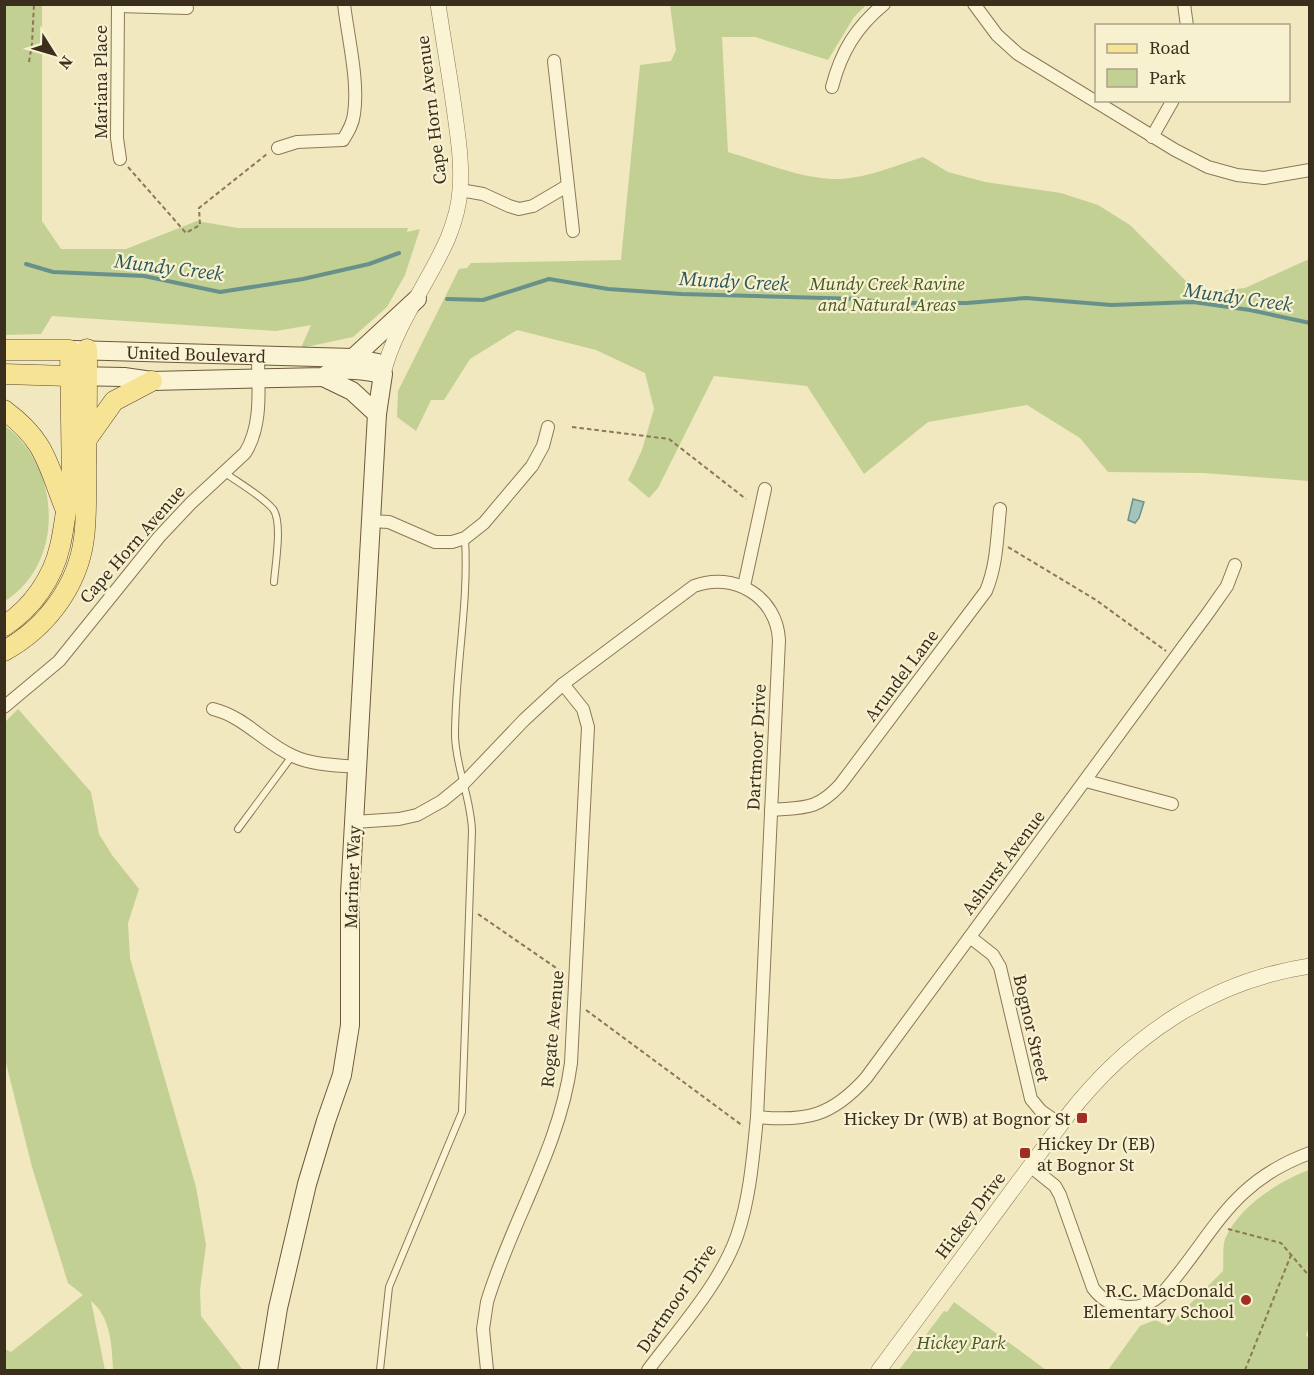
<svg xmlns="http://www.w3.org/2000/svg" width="1314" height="1375" font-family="'Source Serif 4',serif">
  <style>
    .green { fill: #c2d093 }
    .water { fill: #a3c3bd; stroke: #69918c; stroke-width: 1.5 }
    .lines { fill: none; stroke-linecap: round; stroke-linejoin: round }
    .stream { stroke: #69918c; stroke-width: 4 }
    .service-casing { stroke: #8b7856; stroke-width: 8 }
    .minor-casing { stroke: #8b7856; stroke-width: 14 }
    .tertiary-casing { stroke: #8b7856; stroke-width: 16 }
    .secondary-casing { stroke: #6d593a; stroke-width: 20 }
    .primary-casing { stroke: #59452b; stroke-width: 21 }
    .path { stroke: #8b7856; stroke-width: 2; stroke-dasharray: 4.5 3; stroke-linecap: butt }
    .service { stroke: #fbf4d4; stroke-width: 6 }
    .minor { stroke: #fbf4d4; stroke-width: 12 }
    .tertiary { stroke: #fbf4d4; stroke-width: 15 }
    .secondary { stroke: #fbf4d4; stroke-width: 18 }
    .primary { stroke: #f7e394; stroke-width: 20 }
    .poi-dot { fill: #9f2f22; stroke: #f8f1d0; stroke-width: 2 }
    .labels { text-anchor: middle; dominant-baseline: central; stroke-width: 4.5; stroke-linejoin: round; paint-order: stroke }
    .street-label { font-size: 18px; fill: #3a2e1c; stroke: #f8f1d0 }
    .park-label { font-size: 18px; font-style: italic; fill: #445821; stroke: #f8f1d0 }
    .poi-label { font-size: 18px; fill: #3a2e1c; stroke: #f8f1d0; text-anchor: end }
    .water-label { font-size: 20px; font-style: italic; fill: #2a585b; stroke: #f8f1d0 }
  </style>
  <rect width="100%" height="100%" fill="#f1e8c0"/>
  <!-- green -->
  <g class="green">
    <polygon points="4,5 42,5 42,221 61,249 126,249 197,221 238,228 408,228 407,232 420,229 405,275 387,307 353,337 301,348 311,325 276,331 52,316 41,334 5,335"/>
    <path d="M670,5h196l-12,12 -26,43 -73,-23h-33l6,115c34,10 69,25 104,27 31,1 62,-13 91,-22l25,15 37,10 76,11 37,12 32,20 68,68 47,-5 64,-29v222l-106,-8 -95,-1 -28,-34 -53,-33 -99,17 -64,52 -57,-88 -93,-10 -56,112 -9,10 -21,-18 14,-30 12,-41 -9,-36 -49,-23 -79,-20 -47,29 -26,41h-13l-15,31 -19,-14 1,-26 61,-122 8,-1 4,-5 150,-3 19,-195 31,-4 5,-11z"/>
    <path d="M4,425c57,42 62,137 1,176z"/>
    <path d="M18,709l73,83 8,42 13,21 27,34 -11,34 2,35 66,229 10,58 -6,45 1,26 42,54h-130c-1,-23 -2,-53 -22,-69l14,69h-100v-21l6,3 72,-57 -15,-12 -36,-116 -27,-108 -1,-336z"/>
    <path d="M1309,1170l1,163 -2,-3 -2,5 3,4v31h-201l32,-44 15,-6 13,6 55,-55c1,-9 -1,-23 2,-32 13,-32 54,-58 84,-69z"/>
    <polygon points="954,1302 1046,1370 899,1370 944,1311 947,1312"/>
  </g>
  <!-- water -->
  <polygon class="water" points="1133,499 1144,502 1139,518 1135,523 1128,520"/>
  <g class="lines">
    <!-- stream -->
    <g class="stream">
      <polyline points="26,264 53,272 144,276 220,292 303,279 369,264 399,253"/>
      <polyline points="447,299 483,300 549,279 608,289 681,294 860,299 884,303 967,303 1026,298 1111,305 1193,302 1250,310 1310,323"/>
    </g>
    <defs>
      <g id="service">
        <path d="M225,473c14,10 37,23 48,36 10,13 2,57 1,73"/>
        <polyline points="238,829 292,756"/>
        <path d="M380,1370l9,-83 73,-175 10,-281c-1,-34 -16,-62 -17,-95 0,-66 14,-132 10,-197"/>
      </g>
      <g id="minor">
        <polyline points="118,4 117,138 120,159"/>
        <polyline points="974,4 997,35 1018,54 1175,150 1208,167 1237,175 1264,178 1310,170"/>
        <polyline points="1184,4 1187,26"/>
        <polyline points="118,6 187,8"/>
        <polyline points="554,61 573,231"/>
        <path d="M832,87c9,-35 24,-60 52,-83"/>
        <polyline points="1152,137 1173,100"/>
        <path d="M278,148l19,-6 46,-2c5,-8 10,-16 11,-26 5,-33 -6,-76 -10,-110"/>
        <polyline points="460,190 483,194 509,206 519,209 533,206 567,186"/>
        <polyline points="370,521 389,522 435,542 452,542 465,538 484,523 532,466 543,446 548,427"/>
        <polyline points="744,586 765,489"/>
        <path d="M4,707l55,-46 100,-124 32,-34 54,-50c18,-28 13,-67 13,-98"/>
        <path d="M213,709c32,8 51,34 80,47 19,9 43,9 64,11"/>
        <polyline points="1086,781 1172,804"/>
        <path d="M771,810c32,-3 45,1 69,-25l146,-194c11,-26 11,-54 14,-82"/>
        <path d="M354,822l45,-3 18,-4 25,-14 22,-18 60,-63 39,-36 131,-98c40,-15 83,11 85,54l-22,477c-4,40 -7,81 -20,119 -17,48 -59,94 -89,134"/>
        <polyline points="970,937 993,955 1000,967 1031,1099 1041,1111 1061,1125"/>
        <path d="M757,1117c49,5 75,-1 109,-39l342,-465 19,-27 8,-21"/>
        <path d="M1030,1166l25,20 5,9 33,93c17,23 47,25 68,7 53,-60 67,-112 149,-142"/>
        <path d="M487,1370l-4,-41 4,-27c24,-80 73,-155 84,-239l17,-336 -5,-18 -20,-25"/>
      </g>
      <g id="tertiary">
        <path d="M383,374c12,-49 45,-90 65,-136 6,-15 11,-31 12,-48 2,-23 -1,-46 -4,-68 -5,-39 -12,-78 -18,-118"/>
        <path d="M879,1370l189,-255c61,-78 142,-134 242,-149"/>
      </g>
      <g id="secondary">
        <path id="s1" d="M73,350l280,8 25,5"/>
        <polyline points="353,358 417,299"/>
        <path d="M72,376l52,1 28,4 171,-4c16,-12 42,-6 60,-3l-6,40 -27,480v131l-8,50 -16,46 -19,63 -29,124 -10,62"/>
        <polyline points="323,377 352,391 377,414"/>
      </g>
      <g id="primary">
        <path d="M4,350h66l2,136c-7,21 -7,40 -12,60 -7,32 -28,62 -56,80"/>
        <polyline points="4,374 69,376"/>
        <path d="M4,410c42,31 43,53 61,98"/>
        <polyline points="87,439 114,401 152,381"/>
        <path d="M4,651c42,-23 74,-65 80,-113 3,-23 2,-46 2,-69 1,-40 1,-80 1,-120"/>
      </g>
    </defs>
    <!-- service casing -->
    <use href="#service" class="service-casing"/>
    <!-- minor casing -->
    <use href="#minor" class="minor-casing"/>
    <!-- tertiary casing -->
    <use href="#tertiary" class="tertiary-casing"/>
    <!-- secondary casing -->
    <use href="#secondary" class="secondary-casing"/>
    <!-- primary casing -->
    <use href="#primary" class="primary-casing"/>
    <!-- path -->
    <g class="path">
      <polyline points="29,62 32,44 34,4"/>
      <polyline points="128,167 186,233 200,225 199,208 267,154"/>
      <polyline points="572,427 669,439 746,499"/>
      <polyline points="1008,547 1096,600 1166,651"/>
      <polyline points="478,914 562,972"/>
      <polyline points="586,1010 743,1126"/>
      <polyline points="1228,1229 1281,1243 1310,1277"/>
      <polyline points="1245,1370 1291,1255"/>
    </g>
    <!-- service -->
    <use href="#service" class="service"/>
    <!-- minor -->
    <use href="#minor" class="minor"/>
    <!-- tertiary -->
    <use href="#tertiary" class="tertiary"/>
    <!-- secondary -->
    <use href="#secondary" class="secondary"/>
    <!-- primary -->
    <use href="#primary" class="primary"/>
  </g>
  <!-- markers -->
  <g class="poi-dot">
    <rect x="1076" y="1112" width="12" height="12" rx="3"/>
    <rect x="1019" y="1147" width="12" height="12" rx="3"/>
    <circle cx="1246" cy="1300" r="6"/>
  </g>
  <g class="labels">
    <!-- street labels -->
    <g class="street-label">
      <text transform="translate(100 82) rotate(-90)">Mariana Place</text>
      <text transform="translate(431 110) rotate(-97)">Cape Horn Avenue</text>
      <text stroke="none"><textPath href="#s1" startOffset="123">United Boulevard</textPath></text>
      <text transform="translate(132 544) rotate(-49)">Cape Horn Avenue</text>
      <text transform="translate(901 675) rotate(-53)">Arundel Lane</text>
      <text transform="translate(756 747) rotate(-87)">Dartmoor Drive</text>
      <text transform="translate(1003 862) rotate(-53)">Ashurst Avenue</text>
      <text transform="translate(352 877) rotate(-88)">Mariner Way</text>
      <text transform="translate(1032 1028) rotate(77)">Bognor Street</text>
      <text transform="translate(552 1029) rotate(-85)">Rogate Avenue</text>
      <text transform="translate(970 1215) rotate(-53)">Hickey Drive</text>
      <text transform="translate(676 1298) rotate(-56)">Dartmoor Drive</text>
    </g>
    <!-- park labels -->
    <g class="park-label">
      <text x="887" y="283">Mundy Creek Ravine<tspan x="887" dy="21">and Natural Areas</tspan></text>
      <text x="961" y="1342">Hickey Park</text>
    </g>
    <!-- poi labels -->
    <g class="poi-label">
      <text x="1070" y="1118">Hickey Dr (WB) at Bognor St</text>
      <text x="1037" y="1143" text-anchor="start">Hickey Dr (EB)<tspan x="1037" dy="21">at Bognor St</tspan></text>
      <text x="1234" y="1290">R.C. MacDonald<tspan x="1234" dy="21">Elementary School</tspan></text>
    </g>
    <!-- water labels -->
    <g class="water-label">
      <text transform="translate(169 267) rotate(7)">Mundy Creek</text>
      <text transform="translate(734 281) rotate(3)">Mundy Creek</text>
      <text transform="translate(1238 297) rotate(8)">Mundy Creek</text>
    </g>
  </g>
  <!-- border -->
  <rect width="1314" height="1375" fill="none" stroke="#3a2e1c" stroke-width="12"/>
  <!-- legend -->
  <rect x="1095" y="24" width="195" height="78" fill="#f8f1d0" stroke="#aca388" stroke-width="1.5"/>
  <rect x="1107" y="44" width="30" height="9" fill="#f7e394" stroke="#aca388" stroke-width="1.5"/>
  <text x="1149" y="54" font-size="18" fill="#3a2e1c">Road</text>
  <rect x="1107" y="69" width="30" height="18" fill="#c2d093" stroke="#aca388" stroke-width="1.5"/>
  <text x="1149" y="84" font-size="18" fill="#3a2e1c">Park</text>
  <!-- north arrow -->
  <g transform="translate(54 54) rotate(127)" stroke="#f8f1d0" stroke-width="4.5" paint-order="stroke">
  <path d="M0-4.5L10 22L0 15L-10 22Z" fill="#3a2e1c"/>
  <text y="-9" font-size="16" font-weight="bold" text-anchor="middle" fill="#3a2e1c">N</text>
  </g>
</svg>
